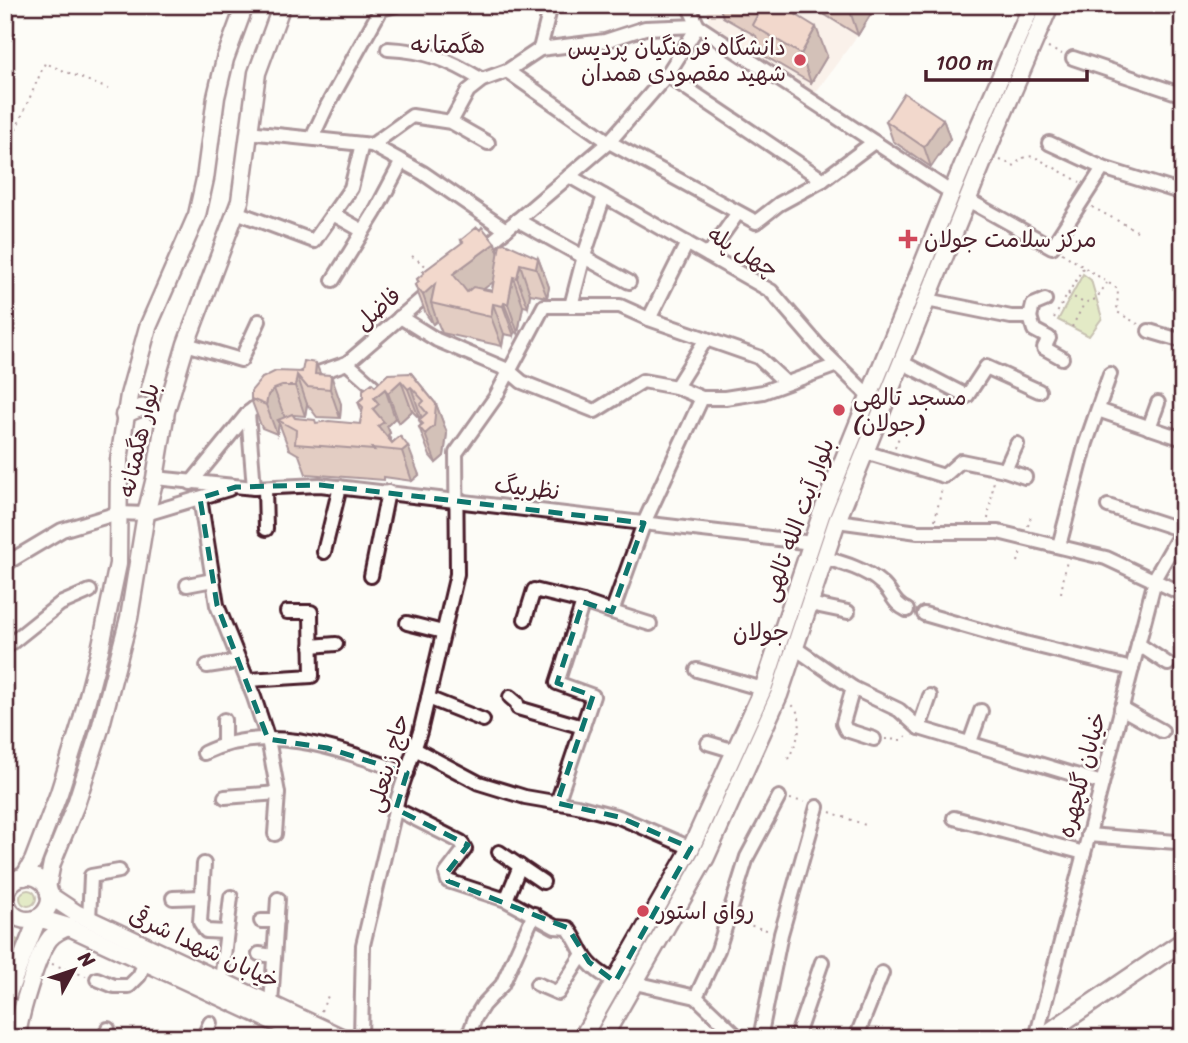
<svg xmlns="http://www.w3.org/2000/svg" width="1188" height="1043" font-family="Sriracha,'Playpen Sans Arabic',sans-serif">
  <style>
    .built { fill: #f6e5da }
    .green { fill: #c3d68b; stroke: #867a5b; stroke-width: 2 }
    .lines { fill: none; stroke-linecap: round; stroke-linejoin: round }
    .minor-casing { stroke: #4a1f2b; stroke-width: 18 }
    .major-casing { stroke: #4a1f2b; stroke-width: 21 }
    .path { stroke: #4a1f2b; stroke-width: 2; stroke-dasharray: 2 5; stroke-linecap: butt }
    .minor { stroke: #fdfcf7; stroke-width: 12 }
    .major { stroke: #fdfcf7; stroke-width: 16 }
    .wall { fill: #c49683; stroke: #4a1f2b; stroke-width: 2; fill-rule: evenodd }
    .shaded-wall { fill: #a07a6a; stroke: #4a1f2b; stroke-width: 2 }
    .building { fill: #e4ae98; stroke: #4a1f2b; stroke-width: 2 }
    .marked { fill: none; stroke: #0f766e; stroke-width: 5; stroke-dasharray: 14 9; stroke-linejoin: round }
    .poi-dot { fill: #d1495b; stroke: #fdfcf7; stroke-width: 2.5 }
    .labels { text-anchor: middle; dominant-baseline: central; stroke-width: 5; stroke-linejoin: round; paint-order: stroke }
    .poi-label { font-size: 23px; fill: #4a1f2b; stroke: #fdfcf7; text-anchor: start }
    .street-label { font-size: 23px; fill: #4a1f2b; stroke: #fdfcf7 }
    .neighbourhood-label { font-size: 24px; fill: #4a1f2b; stroke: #fdfcf7 }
  </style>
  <rect width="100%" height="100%" fill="#fdfcf7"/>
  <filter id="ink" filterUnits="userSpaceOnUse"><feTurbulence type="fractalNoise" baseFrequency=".0143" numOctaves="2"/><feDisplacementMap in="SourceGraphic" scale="14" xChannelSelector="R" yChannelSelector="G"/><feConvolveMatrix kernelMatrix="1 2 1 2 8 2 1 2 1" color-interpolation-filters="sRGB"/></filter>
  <g filter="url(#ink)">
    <!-- built -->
    <polygon class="built" points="706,5 880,5 813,96 709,24"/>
    <!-- green -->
    <g class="green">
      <polygon points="1083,274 1091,280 1102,318 1089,336 1058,320"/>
      <circle cx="28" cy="898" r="8"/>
      <polygon points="5,935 18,940 5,971"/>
    </g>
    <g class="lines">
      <defs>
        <g id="minor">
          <polyline points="688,5 698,26 952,193"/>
          <polyline points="784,23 794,5"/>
          <path d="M388,49c39,2 61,11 94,31"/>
          <polyline points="540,49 551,5"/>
          <polyline points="1073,58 1183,95"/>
          <polyline points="507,71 609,142 756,222 779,204 823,180 874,142"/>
          <polyline points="667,75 823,180"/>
          <polyline points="451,122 468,91 482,80 507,71 540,49 605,41 645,28 698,26"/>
          <polyline points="248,132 372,145 423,173 506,230"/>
          <polyline points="312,138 327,106 381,9 396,5"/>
          <polyline points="1049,143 1103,168 1183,193"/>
          <polyline points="372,145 412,116 451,122 488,143"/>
          <polyline points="569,176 771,291 822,350 870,397"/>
          <polyline points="968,200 1052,247 1103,168"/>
          <polyline points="236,212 314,241 351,188 362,144"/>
          <polyline points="333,214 363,231"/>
          <polyline points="517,220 629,282"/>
          <polyline points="481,251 609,142 667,75 698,26"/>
          <polyline points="708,255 737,214"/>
          <polyline points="333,280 375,212 402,161"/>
          <polyline points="927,300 1011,317 1030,317 1033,305 1045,300"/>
          <polyline points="571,306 584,256 604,196"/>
          <polyline points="400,317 437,340 508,370 522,382 595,411 643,381 676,387 702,398 725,398 763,392 837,365"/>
          <polyline points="1030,317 1034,330 1049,338 1044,348 1062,358"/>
          <polyline points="649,319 687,243"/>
          <polyline points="1149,331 1183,341"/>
          <polyline points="186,344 241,360 259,321"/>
          <polyline points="901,362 967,396 986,367 1039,391"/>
          <polyline points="347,363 382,394"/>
          <polyline points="304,378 347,363 431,291"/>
          <polyline points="676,387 706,339"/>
          <polyline points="1098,410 1183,439"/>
          <polyline points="248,413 254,488"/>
          <polyline points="1149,428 1158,403"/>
          <polyline points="865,452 944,476 961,461 1005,470 1017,444"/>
          <polyline points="1005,470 1025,477"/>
          <polyline points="155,478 254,488 320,485 812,543"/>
          <polyline points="191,483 248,413 267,398"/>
          <polyline points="265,488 266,529"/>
          <polyline points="200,498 217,605 254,697 268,739 278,793 275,834"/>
          <polyline points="1108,506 1182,530"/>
          <polyline points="837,521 918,532 998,532 1106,558 1183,594"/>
          <polyline points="1059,546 1086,443 1110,374"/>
          <polyline points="324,552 340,487"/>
          <path d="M825,558c18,5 42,12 56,25 12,10 11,20 26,27"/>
          <polyline points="5,564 62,530 118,513 146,514 229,489"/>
          <polyline points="371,576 388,492"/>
          <polyline points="187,585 213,580"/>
          <polyline points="810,604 848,612"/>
          <polyline points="612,612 650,624"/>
          <polyline points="924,614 1025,643 1132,669"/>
          <polyline points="525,619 534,590 583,602"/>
          <polyline points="407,623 443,632"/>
          <polyline points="1138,644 1168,664"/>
          <polyline points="311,646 336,644"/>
          <polyline points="5,648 60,604 90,591"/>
          <polyline points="795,648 853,688 899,710 919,728 1102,783"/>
          <polyline points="207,666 240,661"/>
          <polyline points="697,670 763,689"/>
          <polyline points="248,680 312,676 311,612 287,612"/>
          <polyline points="853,688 843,723 846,730 874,739"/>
          <polyline points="510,697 517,703 518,708 583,727"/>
          <polyline points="428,698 483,720"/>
          <polyline points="1121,708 1162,731"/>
          <polyline points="919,728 930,696"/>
          <polyline points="970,742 981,711"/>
          <polyline points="224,743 224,720"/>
          <polyline points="708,743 735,751"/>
          <polyline points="415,749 479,783 525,797 577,806 619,817 691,848"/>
          <path d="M204,753c66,-32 137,-3 203,20"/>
          <polyline points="225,797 278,793"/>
          <polyline points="557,803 593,696 557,683 583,602 612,612 644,523 702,398"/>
          <path d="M396,809l65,33 4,7 -19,25 2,7 58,19 49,27 13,1c7,9 10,17 15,26 7,13 20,21 32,28"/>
          <polyline points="954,818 1084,853"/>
          <polyline points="1088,835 1176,842"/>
          <polyline points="499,852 543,882"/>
          <polyline points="204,864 200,922 206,931 226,932"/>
          <polyline points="173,898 202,897"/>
          <polyline points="506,900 520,866"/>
          <polyline points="89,920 91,876 119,871"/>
          <polyline points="261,921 277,921"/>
          <polyline points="259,954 274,956"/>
          <polyline points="97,979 114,986 129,986 139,976 145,962"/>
          <polyline points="221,981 231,897"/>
          <polyline points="635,983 696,997 739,1038"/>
          <polyline points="537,984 558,993 583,954"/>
          <polyline points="696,997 718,950 747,857 779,797"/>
          <polyline points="271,1004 278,899"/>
          <polyline points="468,1037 475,1018 483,1005 502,985 534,914"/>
          <polyline points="104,1038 108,1029"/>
          <polyline points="203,1038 210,1023"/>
          <polyline points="361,1038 363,945 398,798 420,732 457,574 456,453 495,398 544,306 620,306 649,319 758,357 786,383"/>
          <polyline points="760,1038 781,934 817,807"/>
          <polyline points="796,1038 822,962"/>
          <polyline points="856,1038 882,973"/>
          <polyline points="1036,1038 1156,576 1183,529"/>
        </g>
        <g id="major">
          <path d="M124,415c21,-10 23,-12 41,3"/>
          <circle cx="28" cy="898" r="22"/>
          <polyline points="24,877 33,861 59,793 81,723 100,650 118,564 119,460 129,395 148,327 197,215 205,179 216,97 225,59 245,5"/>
          <polyline points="47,888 52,863 76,804 100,729 129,618 146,514 155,478 166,411 186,344 240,201 257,73 282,5"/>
          <polyline points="49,895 76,913 343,1038"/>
          <polyline points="5,1001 38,918 69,927 309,1038"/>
          <path d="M17,1038c2,-22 20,-84 33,-100 6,-6 12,-9 19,-11"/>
          <polyline points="582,1038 691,848 763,689 821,515 975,135 1032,5"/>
          <polyline points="603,1038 706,857 779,695 837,521 991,142 1050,5"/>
          <polyline points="1040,1038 1183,941"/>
        </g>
      </defs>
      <!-- minor casing -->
      <use href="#minor" class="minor-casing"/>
      <!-- major casing -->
      <use href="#major" class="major-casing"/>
      <!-- path -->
      <g class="path">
        <polyline points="1048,48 1062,54"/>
        <polyline points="13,136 45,63 108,89"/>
        <polyline points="1000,160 1015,166 1021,158 1033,156 1080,182"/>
        <polyline points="1092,207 1137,231"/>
        <polyline points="1062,253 1118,289 1117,312 1138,324"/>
        <polyline points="412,256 430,269"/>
        <polyline points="1068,294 1084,303 1096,299 1107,283"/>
        <polyline points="1054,318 1083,268"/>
        <polyline points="1072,327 1084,304"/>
        <polyline points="895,447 900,435"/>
        <polyline points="988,519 994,480"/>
        <polyline points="935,520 942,488"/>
        <polyline points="1028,526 1032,513"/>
        <polyline points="1018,562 1021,551"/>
        <polyline points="1061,593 1067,560"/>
        <polyline points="885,739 901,740 909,734"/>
        <path d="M788,759c9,-17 20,-41 2,-56"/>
        <polyline points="790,799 805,802"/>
        <polyline points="830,812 868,826"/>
        <polyline points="738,922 770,931"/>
        <polyline points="52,964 86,976"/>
        <polyline points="321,1011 328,996"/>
      </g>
      <!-- minor -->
      <use href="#minor" class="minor"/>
      <!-- major -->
      <use href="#major" class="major"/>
    </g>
    <!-- wall -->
    <g class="wall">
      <polygon points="719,5 780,5 827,56 811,83 763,55 756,36 723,17"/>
      <polygon points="809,5 874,5 875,7 858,35"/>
      <polygon points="943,119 950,139 931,167 893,141 886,121"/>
      <path d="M461,240l37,12 40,6 11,29 -2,10 -17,-3 -2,13 -5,-1 -5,27 -3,-1 -1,4 -10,-2 -2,12 -60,-13 -5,-12 -4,3 -7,-10 -11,-29 3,-3 -1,-3 7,-5 -1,-2 39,-29zM493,281l-1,10 -9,-2z"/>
      <polygon points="411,373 436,404 447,433 444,456 436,463 430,456 419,427 421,425 419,420 422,417 421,416 419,418 412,411 399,423 395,418 387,426 390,433 388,434 392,443 400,436 419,475 412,481 384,477 384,480 306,474 299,455 289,449 279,423 277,434 262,428 251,399 262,378 321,374 341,404 340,418 317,417 307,404 305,416 293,415 295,418 316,423 360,424 362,412 358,402 375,386"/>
    </g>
    <!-- shaded-wall -->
    <g class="shaded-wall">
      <polygon points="848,5 874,5 875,7 858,35"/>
      <polygon points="816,27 827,56 811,83 801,54"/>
      <polygon points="943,119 950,139 931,167 924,147"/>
      <polygon points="495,243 506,273 464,303 453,274"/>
      <polygon points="538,258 549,287 547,297 536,268"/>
      <polygon points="520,264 530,294 528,307 517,278"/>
      <polygon points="513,277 523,306 518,333 508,304"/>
      <polygon points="435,284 431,303 437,321 433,324 423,295"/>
      <polygon points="504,303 515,332 514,336 503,306"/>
      <polygon points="493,304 504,334 502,346 491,317"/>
      <polygon points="316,363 326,388 315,374"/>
      <polygon points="297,375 307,404 305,416 295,386"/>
      <polygon points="331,375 341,404 340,418 330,389"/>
      <polygon points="401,381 412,411 399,423 388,393"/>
      <polygon points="411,387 421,416 419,418 408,389"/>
      <polygon points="274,389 285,418 278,420 279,423 277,434 266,405 268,395"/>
      <polygon points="385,389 395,418 387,426 390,433 388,435 394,451 378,426 373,409 374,398"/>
      <polygon points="436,404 447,433 444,456 436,463 425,434"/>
      <polygon points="408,446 419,475 412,481 402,451"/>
    </g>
    <!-- building -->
    <g class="building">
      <polygon points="742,5 780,5 816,27 801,54 752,25 758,14"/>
      <polygon points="904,93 943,119 924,147 886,121"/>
      <polygon points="477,227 480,230 482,227 495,243 453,274 467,292 473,287 492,291 500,244 505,243 538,258 536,268 520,264 517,278 513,277 508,304 504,303 503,306 493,304 491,317 431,303 435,284 423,295 415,285 419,282 417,279 424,273 423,272 463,242 461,240"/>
      <polygon points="304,361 316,363 315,374 331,375 330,389 307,387 297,375 295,386 282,386 274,389 268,395 266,405 251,399 251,391 262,378 276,371 302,372"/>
      <polygon points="411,373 436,404 434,426 425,434 419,427 423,424 419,420 427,413 420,405 424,401 411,387 408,389 401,381 388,393 385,389 374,398 379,404 373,409 384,422 378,426 392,443 400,436 408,446 402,451 372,448 374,450 295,444 296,430 278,420 292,414 295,418 315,420 316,423 329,421 360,424 363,407 358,402 363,398 363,390 372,383 375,386 388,374"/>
    </g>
  </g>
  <!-- marked area -->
  <path d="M0 0H1188V1043H0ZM320,485l324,38 -32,89 -29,-10 -26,81 36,13 -36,107 62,14 72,31 -76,134 -26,-20 -21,-34 -120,-47 -2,-7 22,-29 -72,-36 11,-36 -80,-25 -59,-9 -51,-134 -17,-107 36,-11z" fill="#fdfcf7" fill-opacity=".55" fill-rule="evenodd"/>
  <path class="marked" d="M320,485l324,38 -32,89 -29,-10 -26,81 36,13 -36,107 62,14 72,31 -76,134 -26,-20 -21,-34 -120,-47 -2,-7 22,-29 -72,-36 11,-36 -80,-25 -59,-9 -51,-134 -17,-107 36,-11z"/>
  <!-- markers -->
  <g class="poi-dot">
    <circle cx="800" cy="60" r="7"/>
    <path d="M904.5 228.5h7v7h7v7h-7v7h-7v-7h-7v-7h7z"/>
    <circle cx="839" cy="410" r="7"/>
    <circle cx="643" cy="911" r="7"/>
  </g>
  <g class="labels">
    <!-- poi labels -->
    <g class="poi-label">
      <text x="786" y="47" text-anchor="end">دانشگاه فرهنگیان پردیس<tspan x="786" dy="26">شهید مقصودی همدان</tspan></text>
      <text x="924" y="239">مرکز سلامت جولان</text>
      <text x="853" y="397">مسجد تالهی<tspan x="853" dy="26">(جولان)</tspan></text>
      <text x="657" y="911">رواق استور</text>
    </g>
    <!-- street labels -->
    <g class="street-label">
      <text transform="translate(743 252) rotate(31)">چهل پله</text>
      <text transform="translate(378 309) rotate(-41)">فاضل</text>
      <text transform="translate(139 440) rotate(-77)">بلوار هگمتانه</text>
      <text transform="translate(527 488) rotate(7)">نظربیگ</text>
      <text transform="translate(798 520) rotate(-70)">بلوار آیت الله تالهی</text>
      <text transform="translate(388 763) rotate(-74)">حاج زینعلی</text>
      <text transform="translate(1082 775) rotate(-75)">خیابان گلچهره</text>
      <text transform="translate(204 948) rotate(25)">خیابان شهدا شرقی</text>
    </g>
    <!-- neighbourhood labels -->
    <g class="neighbourhood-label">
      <text x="448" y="45">هگمتانه</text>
      <text x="761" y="632">جولان</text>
    </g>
  </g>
  <!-- margin -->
  <rect width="1188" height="1043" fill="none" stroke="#fdfcf7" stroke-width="28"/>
  <rect x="14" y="14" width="1160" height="1015" fill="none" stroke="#4a1f2b" stroke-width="2.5" filter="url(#ink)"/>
  <!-- north arrow -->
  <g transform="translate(74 970) rotate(50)" stroke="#fdfcf7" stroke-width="5" paint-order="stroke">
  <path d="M0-5L12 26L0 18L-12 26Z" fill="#4a1f2b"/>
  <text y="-10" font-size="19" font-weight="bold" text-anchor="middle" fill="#4a1f2b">N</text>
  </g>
  <!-- scale -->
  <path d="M926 70v10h161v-10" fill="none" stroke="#4a1f2b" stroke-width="3.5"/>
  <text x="936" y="70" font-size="21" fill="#4a1f2b" stroke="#fdfcf7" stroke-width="5" paint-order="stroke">100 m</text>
</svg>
